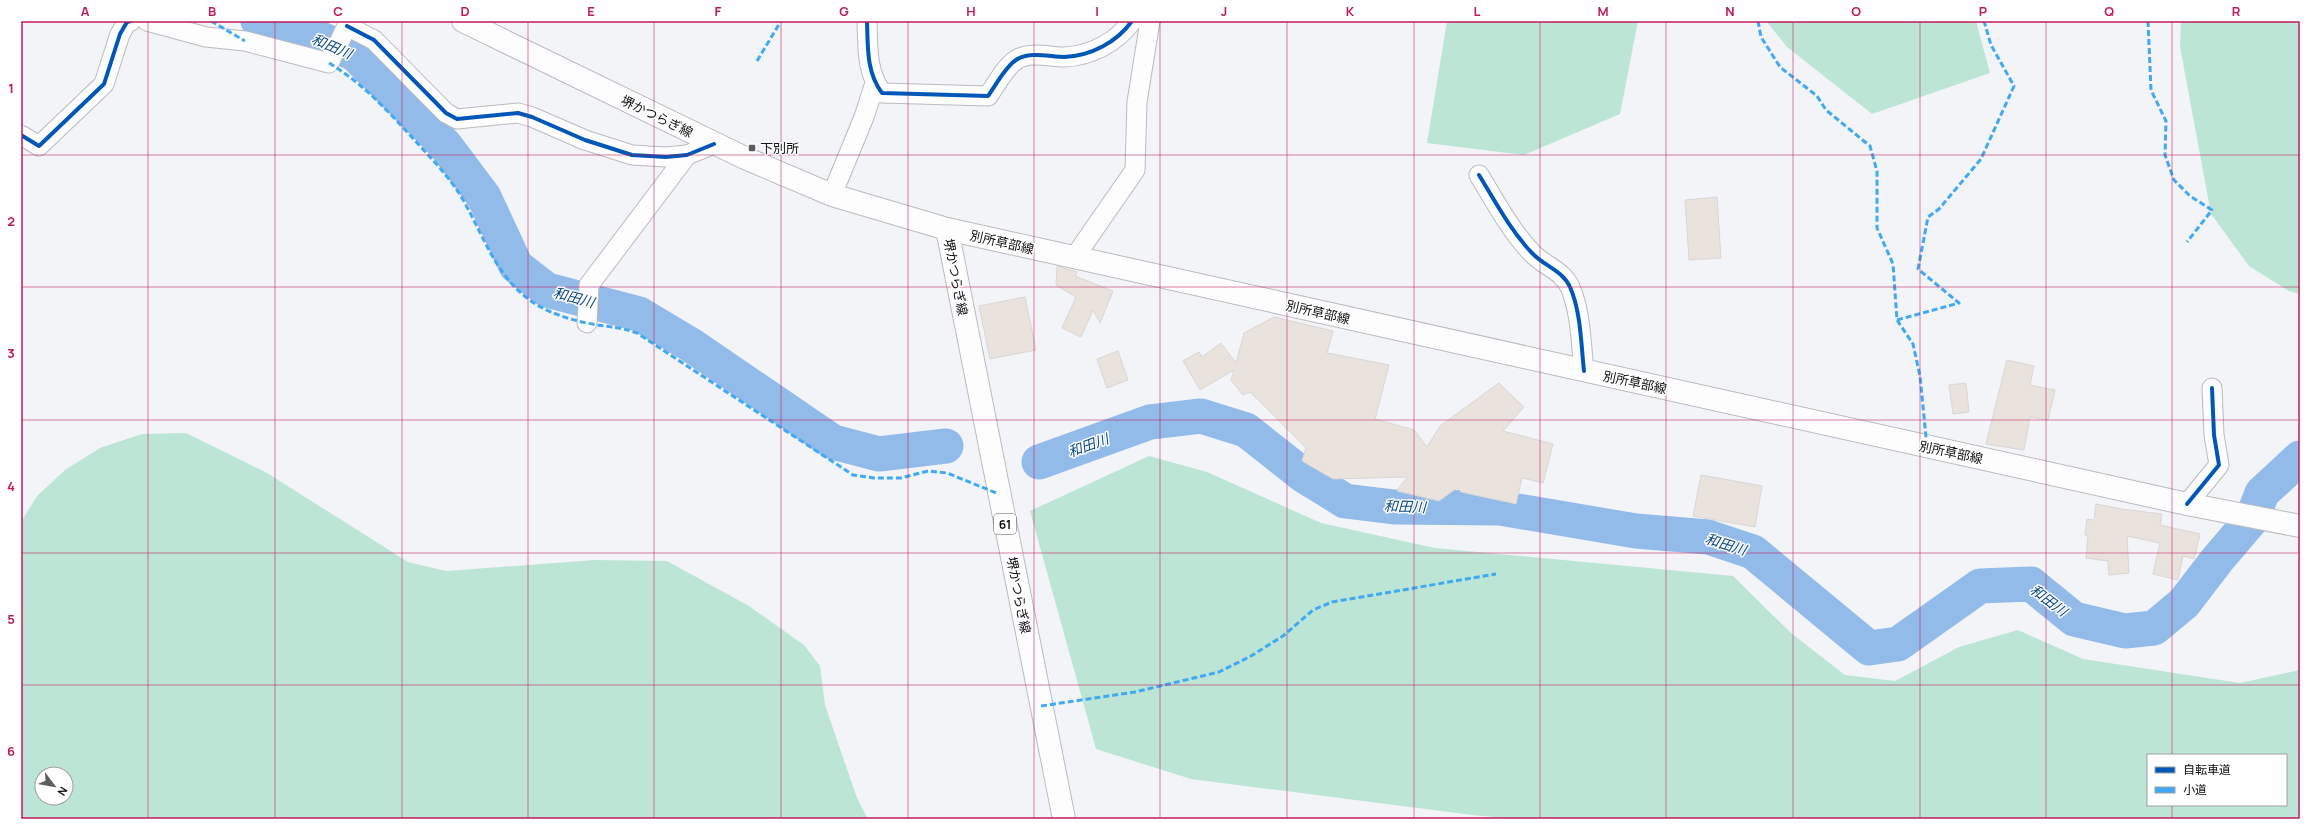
<svg xmlns="http://www.w3.org/2000/svg" width="2321" height="840" font-family="Manrope,'Noto Sans JP',sans-serif">
  <style>
    .green { fill: #bde5d5; fill-rule: evenodd }
    .lines { fill: none; stroke-linecap: round; stroke-linejoin: round }
    .river { stroke: #93bbe9; stroke-width: 35 }
    .building { fill: #eae2dd; stroke: #d8d6d7 }
    .minor-casing { stroke: #babbbe; stroke-width: 21 }
    .secondary-casing { stroke: #babbbe; stroke-width: 24 }
    .primary-casing { stroke: #babbbe; stroke-width: 24 }
    .minor { stroke: #fdfdfe; stroke-width: 19 }
    .secondary { stroke: #fdfdfe; stroke-width: 22 }
    .primary { stroke: #fdfdfe; stroke-width: 22 }
    .quiet { stroke: #3fa9f5; stroke-width: 3; stroke-dasharray: 6 3; stroke-linecap: butt }
    .cycleway-casing { stroke: #fff; stroke-width: 6 }
    .cycleway { stroke: #0057b8; stroke-width: 4 }
    .grid { fill: none; stroke: #c2185b; stroke-width: 1; stroke-opacity: 0.55 }
    .poi-dot { fill: #5e5e62; stroke: #fff; stroke-width: 1.5 }
    .labels { text-anchor: middle; dominant-baseline: central; stroke-width: 3; stroke-linejoin: round; paint-order: stroke }
    .shield { fill: #fff; stroke: #565658; stroke-width: 1 }
    .shield-label { font-size: 12px; font-weight: bold; fill: #0d0e11 }
    .street-label { font-size: 13px; fill: #0d0e11; stroke: #fff }
    .poi-label { font-size: 13px; fill: #0d0e11; stroke: #fff; text-anchor: start }
    .water-label { font-size: 14px; font-style: italic; fill: #084780; stroke: #fff }
    .neatline { fill: none; stroke: #c2185b; stroke-width: 1.5 }
    .grid-label { font-size: 13px; text-anchor: middle; font-weight: bold; fill: #c2185b }
  </style>
  <rect width="100%" height="100%" fill="#f3f4f8"/>
  <!-- green -->
  <g class="green">
    <polygon points="1447,21 1638,21 1620,114 1524,155 1427,143"/>
    <polygon points="1766,21 1976,21 1990,73 1872,114 1787,47"/>
    <polygon points="2181,21 2300,21 2300,294 2289,291 2249,266 2211,214 2180,47"/>
    <path d="M186,433l81,40 141,89 38,9 149,-11 72,1 82,45 55,39 16,21 5,39 32,93 11,21h-847v-297l16,-26 28,-26 35,-22 42,-14zM42,774h24v24h-24z"/>
    <path d="M1149,456l58,16 114,51 114,25 298,28 58,57 54,42 50,6 64,-34 59,-17 65,29 157,24 60,-13v149h-783l-45,-4 -281,-36 -95,-30 -66,-238zM2148,755h138v50h-138z"/>
  </g>
  <g class="lines">
    <!-- river -->
    <g class="river">
      <polyline points="258,21 319,38 355,54 445,145 484,197 516,266 547,290 639,314 691,345 833,442 879,454 946,446"/>
      <polyline points="1039,462 1150,422 1201,416 1246,430 1303,475 1345,501 1394,507 1500,508 1636,531 1708,537 1753,552 1869,648 1898,644 1980,586 2031,584 2074,619 2125,631 2154,628 2184,603 2217,560 2252,519 2262,493 2300,458"/>
    </g>
  </g>
  <!-- building -->
  <g class="building">
    <polygon points="1717,197 1721,258 1689,260 1685,200"/>
    <polygon points="1057,266 1077,272 1075,276 1113,291 1100,323 1093,310 1081,337 1062,328 1076,297 1056,285"/>
    <polygon points="1025,297 1036,350 990,359 979,306"/>
    <polygon points="1274,317 1333,331 1327,353 1389,365 1375,419 1414,430 1427,447 1440,426 1499,383 1524,407 1503,431 1553,444 1543,483 1522,478 1516,504 1461,492 1457,488 1439,501 1397,491 1407,477 1333,479 1302,461 1306,448 1250,392 1243,395 1231,380 1234,370 1200,390 1183,361 1199,352 1202,357 1221,343 1236,363 1244,333"/>
    <polygon points="1118,351 1128,380 1107,388 1097,359"/>
    <polygon points="2007,360 2034,366 2030,385 2055,390 2048,420 2030,417 2024,450 1986,444"/>
    <polygon points="1966,383 1969,412 1953,414 1949,385"/>
    <polygon points="1701,475 1762,486 1755,527 1693,516"/>
    <polygon points="2096,504 2121,509 2162,514 2160,525 2200,534 2194,559 2183,556 2178,580 2153,574 2160,543 2127,536 2129,573 2109,575 2108,561 2086,558 2088,536 2085,535 2087,519 2094,520"/>
  </g>
  <g class="lines">
    <defs>
      <g id="minor">
        <polyline points="147,21 206,37 245,41 329,63 347,26 348,21"/>
        <path d="M867,21c1,25 -1,51 15,72l106,3c8,-11 17,-29 28,-36 13,-9 34,-3 48,-3 27,-1 53,-15 68,-36"/>
        <polyline points="347,26 374,40 446,113 457,119 518,113 532,117 585,140 632,155 666,157 687,155 714,144"/>
        <polyline points="21,135 39,146 104,84 120,34 127,22 131,21"/>
        <path d="M1479,175c16,26 31,55 53,78 12,13 30,17 38,34 11,25 11,57 14,84"/>
        <polyline points="832,195 864,117 875,83"/>
        <polyline points="1074,258 1135,170 1137,102 1150,21"/>
        <polyline points="587,323 589,285 687,155"/>
        <polyline points="2187,504 2219,465 2214,435 2212,388"/>
      </g>
      <polyline id="secondary" points="947,229 2187,504 2300,526"/>
      <polyline id="primary" points="463,21 745,158 832,195 947,229 1064,819"/>
    </defs>
    <!-- minor casing -->
    <use href="#minor" class="minor-casing"/>
    <!-- secondary casing -->
    <use href="#secondary" class="secondary-casing"/>
    <!-- primary casing -->
    <use href="#primary" class="primary-casing"/>
    <!-- minor -->
    <use href="#minor" class="minor"/>
    <!-- secondary -->
    <use href="#secondary" class="secondary"/>
    <!-- primary -->
    <use href="#primary" class="primary"/>
    <!-- quiet -->
    <g class="quiet">
      <polyline points="211,21 245,41"/>
      <polyline points="1758,21 1761,37 1780,67 1817,96 1826,110 1870,146 1877,171 1877,228 1893,264 1897,320 1913,344 1920,376 1927,447"/>
      <polyline points="2148,21 2151,90 2166,121 2165,155 2174,180 2190,196 2212,210 2187,242"/>
      <polyline points="757,61 781,21"/>
      <path d="M329,63c33,20 55,44 81,72 17,19 35,37 49,58 23,37 34,81 72,108 16,11 36,18 56,22 18,4 31,3 50,10l216,142 21,3h27l27,-7 19,2 52,21"/>
      <polyline points="1897,320 1959,303 1918,269 1928,217 1939,209 1981,159 2014,86 1991,45 1984,21"/>
      <polyline points="1041,706 1135,692 1219,672 1251,656 1283,636 1313,610 1332,602 1496,574"/>
    </g>
    <defs>
      <g id="cycleway">
        <path d="M867,21c1,25 -1,51 15,72l106,3c8,-11 17,-29 28,-36 13,-9 34,-3 48,-3 27,-1 53,-15 68,-36"/>
        <polyline points="347,26 374,40 446,113 457,119 518,113 532,117 585,140 632,155 666,157 687,155 714,144"/>
        <polyline points="21,135 39,146 104,84 120,34 127,22 131,21"/>
        <path d="M1479,175c16,26 31,55 53,78 12,13 30,17 38,34 11,25 11,57 14,84"/>
        <polyline points="2187,504 2219,465 2214,435 2212,388"/>
      </g>
    </defs>
    <!-- cycleway casing -->
    <use href="#cycleway" class="cycleway-casing"/>
    <!-- cycleway -->
    <use href="#cycleway" class="cycleway"/>
  </g>
  <!-- grid -->
  <path class="grid" d="M148,21v798M275,21v798M402,21v798M528,21v798M654,21v798M781,21v798M908,21v798M1034,21v798M1160,21v798M1287,21v798M1414,21v798M1540,21v798M1666,21v798M1793,21v798M1920,21v798M2046,21v798M2172,21v734M21,155h2279M21,287h2279M21,420h2279M21,553h2279M21,685h2279M2172,805v14"/>
  <!-- markers -->
  <rect class="poi-dot" x="748" y="144" width="8" height="8" rx="2"/>
  <g class="labels">
    <!-- shield labels -->
    <rect class="shield" x="994" y="514" width="22" height="20" rx="3"/>
    <g class="shield-label">
      <text x="1005" y="524">61</text>
    </g>
    <!-- street labels -->
    <g class="street-label">
      <text transform="translate(657 116) rotate(26)">堺かつらぎ線</text>
      <text transform="translate(1002 242) rotate(13)">別所草部線</text>
      <text transform="translate(956 277) rotate(79)">堺かつらぎ線</text>
      <text transform="translate(1318 312) rotate(13)">別所草部線</text>
      <text transform="translate(1635 382) rotate(12)">別所草部線</text>
      <text transform="translate(1951 452) rotate(12)">別所草部線</text>
      <text transform="translate(1019 595) rotate(79)">堺かつらぎ線</text>
    </g>
    <!-- poi labels -->
    <g class="poi-label">
      <text x="760" y="148">下別所</text>
    </g>
    <!-- water labels -->
    <g class="water-label">
      <text transform="translate(332 46) rotate(23)">和田川</text>
      <text transform="translate(574 297) rotate(15)">和田川</text>
      <text transform="translate(1088 445) rotate(-20)">和田川</text>
      <text transform="translate(1405 506) rotate(2)">和田川</text>
      <text transform="translate(1726 544) rotate(17)">和田川</text>
      <text transform="translate(2049 600) rotate(37)">和田川</text>
    </g>
  </g>
  <!-- border -->
  <rect width="2321" height="840" fill="none" stroke="#ffffff" stroke-width="44"/>
  <!-- legend -->
  <rect x="2147" y="754" width="140" height="52" fill="#ffffff" stroke="#9e9fa0"/>
  <rect x="2155" y="767" width="20" height="6" fill="#0057b8" stroke="#9e9fa0"/>
  <text x="2183" y="774" font-size="12" fill="#0d0e11">自転車道</text>
  <rect x="2155" y="787" width="20" height="6" fill="#3fa9f5" stroke="#9e9fa0"/>
  <text x="2183" y="794" font-size="12" fill="#0d0e11">小道</text>
  <!-- north arrow -->
  <g transform="translate(54 786) rotate(122)"><circle r="19" fill="#ffffff" stroke="#9e9fa0"/>
  <path d="M0-3L7 15L0 10L-7 15Z" fill="#5e5e62"/>
  <text y="-6" font-size="11" font-weight="bold" text-anchor="middle" fill="#0d0e11">N</text>
  </g>
  <rect x="22" y="22" width="2277" height="796" class="neatline"/>
  <g class="grid-label">
    <text x="85" y="16">A</text>
    <text x="212" y="16">B</text>
    <text x="338" y="16">C</text>
    <text x="465" y="16">D</text>
    <text x="591" y="16">E</text>
    <text x="718" y="16">F</text>
    <text x="844" y="16">G</text>
    <text x="971" y="16">H</text>
    <text x="1097" y="16">I</text>
    <text x="1224" y="16">J</text>
    <text x="1350" y="16">K</text>
    <text x="1477" y="16">L</text>
    <text x="1603" y="16">M</text>
    <text x="1730" y="16">N</text>
    <text x="1856" y="16">O</text>
    <text x="1983" y="16">P</text>
    <text x="2109" y="16">Q</text>
    <text x="2236" y="16">R</text>
    <text x="11" y="93">1</text>
    <text x="11" y="226">2</text>
    <text x="11" y="358">3</text>
    <text x="11" y="491">4</text>
    <text x="11" y="624">5</text>
    <text x="11" y="756">6</text>
  </g>
</svg>
